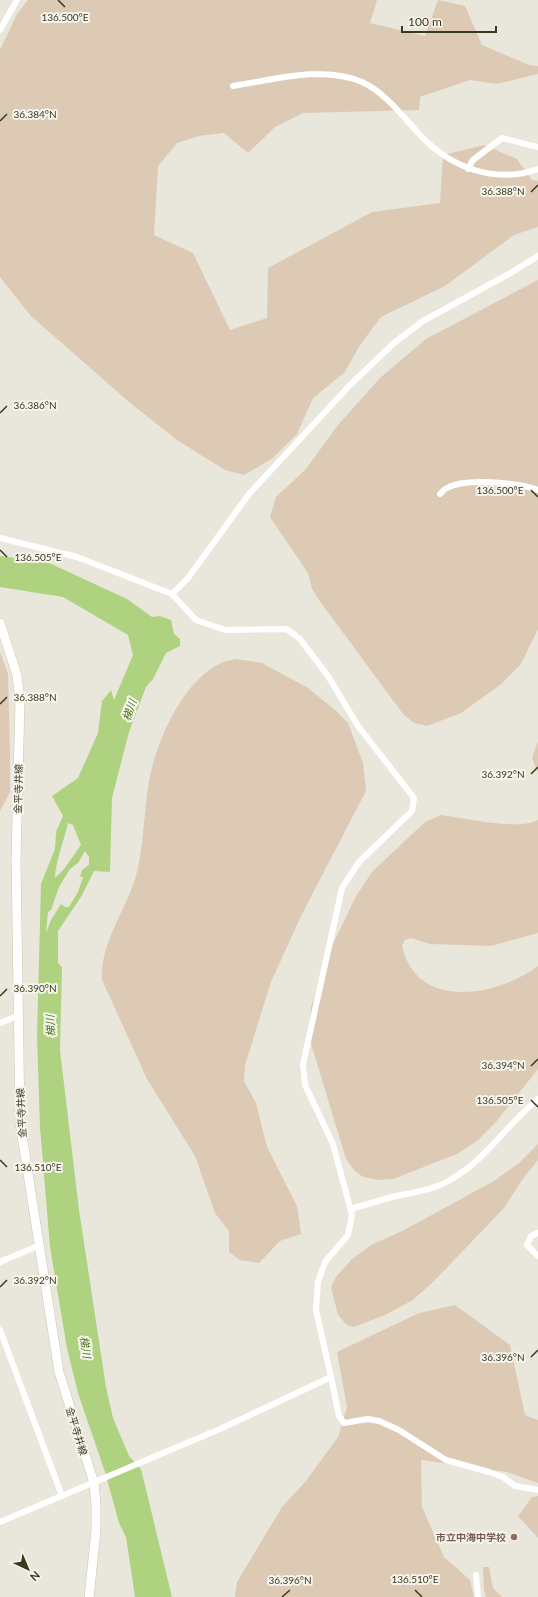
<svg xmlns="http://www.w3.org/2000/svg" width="538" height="1597" font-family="Lato,'Noto Sans JP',sans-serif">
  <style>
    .green { fill: #dccab4 }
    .water { fill: #afd281; fill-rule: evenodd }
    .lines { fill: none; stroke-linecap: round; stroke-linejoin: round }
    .secondary-casing { stroke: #cac7af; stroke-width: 10 }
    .street { stroke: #fff; stroke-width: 6 }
    .secondary { stroke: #fff; stroke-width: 9 }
    .ticks { fill: none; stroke: #39391e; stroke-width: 1.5 }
    .education-dot { fill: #8d6e63; stroke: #f6f4ed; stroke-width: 1.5 }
    .labels { text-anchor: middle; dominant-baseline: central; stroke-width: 4; stroke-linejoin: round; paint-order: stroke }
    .street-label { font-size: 10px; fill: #39391e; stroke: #f6f4ed }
    .education-label { font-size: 10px; font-weight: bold; fill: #785e54; stroke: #f6f4ed; text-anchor: end }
    .water-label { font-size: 11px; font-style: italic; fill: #4b7616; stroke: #f6f4ed }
    .ticks-label { font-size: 10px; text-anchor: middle; fill: #39391e; stroke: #f6f4ed; stroke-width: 4; stroke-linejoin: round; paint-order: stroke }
  </style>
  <rect width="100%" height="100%" fill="#e9e7dc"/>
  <!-- green -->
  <g class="green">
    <polygon points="28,0 377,0 370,23 425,36 438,0 465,6 482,45 529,65 538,66 538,74 496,84 470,80 420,97 419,110 303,113 275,127 248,153 224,133 199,136 177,143 158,166 154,235 193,253 230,330 267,318 268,268 372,212 440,203 443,155 484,145 517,159 532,180 538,181 538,227 514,235 445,286 381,317 360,345 345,372 313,398 297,434 273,458 244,475 225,470 177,440 129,402 30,315 0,277 0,50 17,14"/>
    <polygon points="538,280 538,629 521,664 500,685 461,713 427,726 414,723 403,714 319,600 312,589 308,573 270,517 276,497 306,469 338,425 380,378 426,339"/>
    <polygon points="0,652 8,674 10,757 10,792 0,811"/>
    <path d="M236,659l26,4 46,25 27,22 13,13 15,40 3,28 -64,123 -31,68 -26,83 -1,16 12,22 11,44 30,59 4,28 -21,7 -21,22 -19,-3 -11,-8v-21l-14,-18 -20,-57 -48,-77 -45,-99c-2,-40 26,-71 35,-108 7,-30 7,-61 12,-91 7,-39 34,-101 72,-118 4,-2 10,-3 15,-4z"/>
    <polygon points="538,741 538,773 532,758"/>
    <path d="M441,815c23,3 79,16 97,5v113l-47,13 -61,-2 -19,-6 -6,2 -3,6c15,66 96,50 136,20v103l-42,53 -19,19 -20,13 -64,25 -15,1 -15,-3 -8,-6 -9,-12 -37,-122 2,-30 21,-61 23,-48 17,-26 53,-50z"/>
    <polygon points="538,1144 538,1160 522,1180 504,1208 435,1280 413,1300 385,1315 354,1327 347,1325 338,1315 331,1287 336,1277 351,1260 371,1245 404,1230 494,1181 519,1163"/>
    <polygon points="455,1305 510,1345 525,1415 538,1420 538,1483 507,1472 421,1460 422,1507 444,1557 470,1580 474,1597 235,1597 237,1582 282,1507 306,1481 338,1437 347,1407 337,1352 419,1313"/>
    <polygon points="538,1496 538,1538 518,1516 532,1497"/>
    <polygon points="483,1567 489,1567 493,1588 502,1597 486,1597 484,1590"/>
  </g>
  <!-- water -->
  <path class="water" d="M0,556l47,6 80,37 25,18 8,-1 11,4 3,14 6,5v7l-14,7 -13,26 -7,8 -17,45 -17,66 -2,74 -16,-1 -13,26 -23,34v32l4,4 -2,83 19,160 27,177 7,31 16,38 12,13 31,128h-37l-9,-60 -7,-14 -14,-51 -27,-79 -11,-45 -17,-101 -10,-120 -3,-90 4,-153 14,-35 1,-17 7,-16 -11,-20 26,-18 20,-45 4,-32 9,-11 3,10 19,-45 -5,-20 -65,-38 -63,-10zM68,823l5,2 8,20 -17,24 -9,9c1,-19 9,-37 13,-55zM85,851l4,6v8l-7,5 -2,7h3l-5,15 -9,15h-4l-4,-3 -10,16 -5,13 2,-21 3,-2 8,-23 11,-18 8,-6z"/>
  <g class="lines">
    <defs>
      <polyline id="secondary" points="0,623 17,675 20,701 16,859 20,1122 59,1372 94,1483 96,1505 96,1531 89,1597"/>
    </defs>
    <!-- secondary casing -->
    <use href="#secondary" class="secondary-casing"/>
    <!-- street -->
    <g class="street">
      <polyline points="0,30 17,0"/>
      <path d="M233,86c40,-6 91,-21 129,-4 24,11 41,35 58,53 31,33 75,49 118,34"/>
      <polyline points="468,169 473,160 502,138 538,147"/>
      <path d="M440,494c2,-2 4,-5 7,-6 19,-11 71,-5 91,2"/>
      <polyline points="0,538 77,557 172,594 188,578 249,494 350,385 394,343 423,321 509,274 538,256"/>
      <polyline points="0,1023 20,1015"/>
      <path d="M351,1209c13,-4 27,-8 41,-12 20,-5 40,-6 58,-17 35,-19 57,-56 88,-81"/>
      <polyline points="538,1233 531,1236 527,1245 538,1256"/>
      <polyline points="0,1262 40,1245"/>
      <polyline points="0,1330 62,1496"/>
      <polyline points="331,1377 339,1416 344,1423 368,1419 379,1421 399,1430 446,1460 489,1472 503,1477 515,1486 538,1490"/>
      <polyline points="0,1522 220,1429 331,1377 316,1310 318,1282 325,1262 348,1235 352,1215 333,1144 305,1085 303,1064 342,888 359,862 412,811 414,798 358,726 328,676 300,639 287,629 225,630 196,620 172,594"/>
      <polyline points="476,1575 478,1597"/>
    </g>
    <!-- secondary -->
    <use href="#secondary" class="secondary"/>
  </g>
  <!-- ticks -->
  <path class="ticks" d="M58,0l7,7M0,121l7,-7M531,192l7,-7M0,413l7,-7M531,490l7,7M0,550l7,7M0,704l7,-7M531,774l7,-7M0,996l7,-7M531,1066l7,-7M531,1100l7,7M0,1160l7,7M0,1287l7,-7M531,1357l7,-7M415,1590l7,7M282,1597l8,-7"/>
  <!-- markers -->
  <circle class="education-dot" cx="514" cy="1537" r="4"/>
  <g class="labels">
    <!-- street labels -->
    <g class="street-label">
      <text transform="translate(18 789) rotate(-89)">金平寺井線</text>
      <text transform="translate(21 1113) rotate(-93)">金平寺井線</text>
      <text transform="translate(77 1431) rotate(73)">金平寺井線</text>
    </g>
    <!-- education labels -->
    <g class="education-label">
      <text x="506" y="1537">市立中海中学校</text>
    </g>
    <!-- water labels -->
    <g class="water-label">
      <text transform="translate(129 710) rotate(-71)">梯川</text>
      <text transform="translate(50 1026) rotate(-93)">梯川</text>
      <text transform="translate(86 1347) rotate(82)">梯川</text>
    </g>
  </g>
  <g class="ticks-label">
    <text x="65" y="21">136.500°E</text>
    <text x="35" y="118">36.384°N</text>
    <text x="503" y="195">36.388°N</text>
    <text x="35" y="409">36.386°N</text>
    <text x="500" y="494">136.500°E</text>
    <text x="38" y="561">136.505°E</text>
    <text x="35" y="701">36.388°N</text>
    <text x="503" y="778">36.392°N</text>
    <text x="35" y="992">36.390°N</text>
    <text x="503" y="1069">36.394°N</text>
    <text x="500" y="1104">136.505°E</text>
    <text x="38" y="1171">136.510°E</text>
    <text x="35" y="1284">36.392°N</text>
    <text x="503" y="1361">36.396°N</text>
    <text x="415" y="1583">136.510°E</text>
    <text x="290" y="1584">36.396°N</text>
  </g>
  <!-- north arrow -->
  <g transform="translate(28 1569) rotate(136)" stroke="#f6f4ed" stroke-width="3" paint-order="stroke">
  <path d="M0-3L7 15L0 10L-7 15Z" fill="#39391e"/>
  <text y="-6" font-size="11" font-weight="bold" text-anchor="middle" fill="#39391e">N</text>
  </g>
  <!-- scale -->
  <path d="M402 26v6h94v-6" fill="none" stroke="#39391e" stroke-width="2"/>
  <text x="408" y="26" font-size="12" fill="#39391e" stroke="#f6f4ed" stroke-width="3" paint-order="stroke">100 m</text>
</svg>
